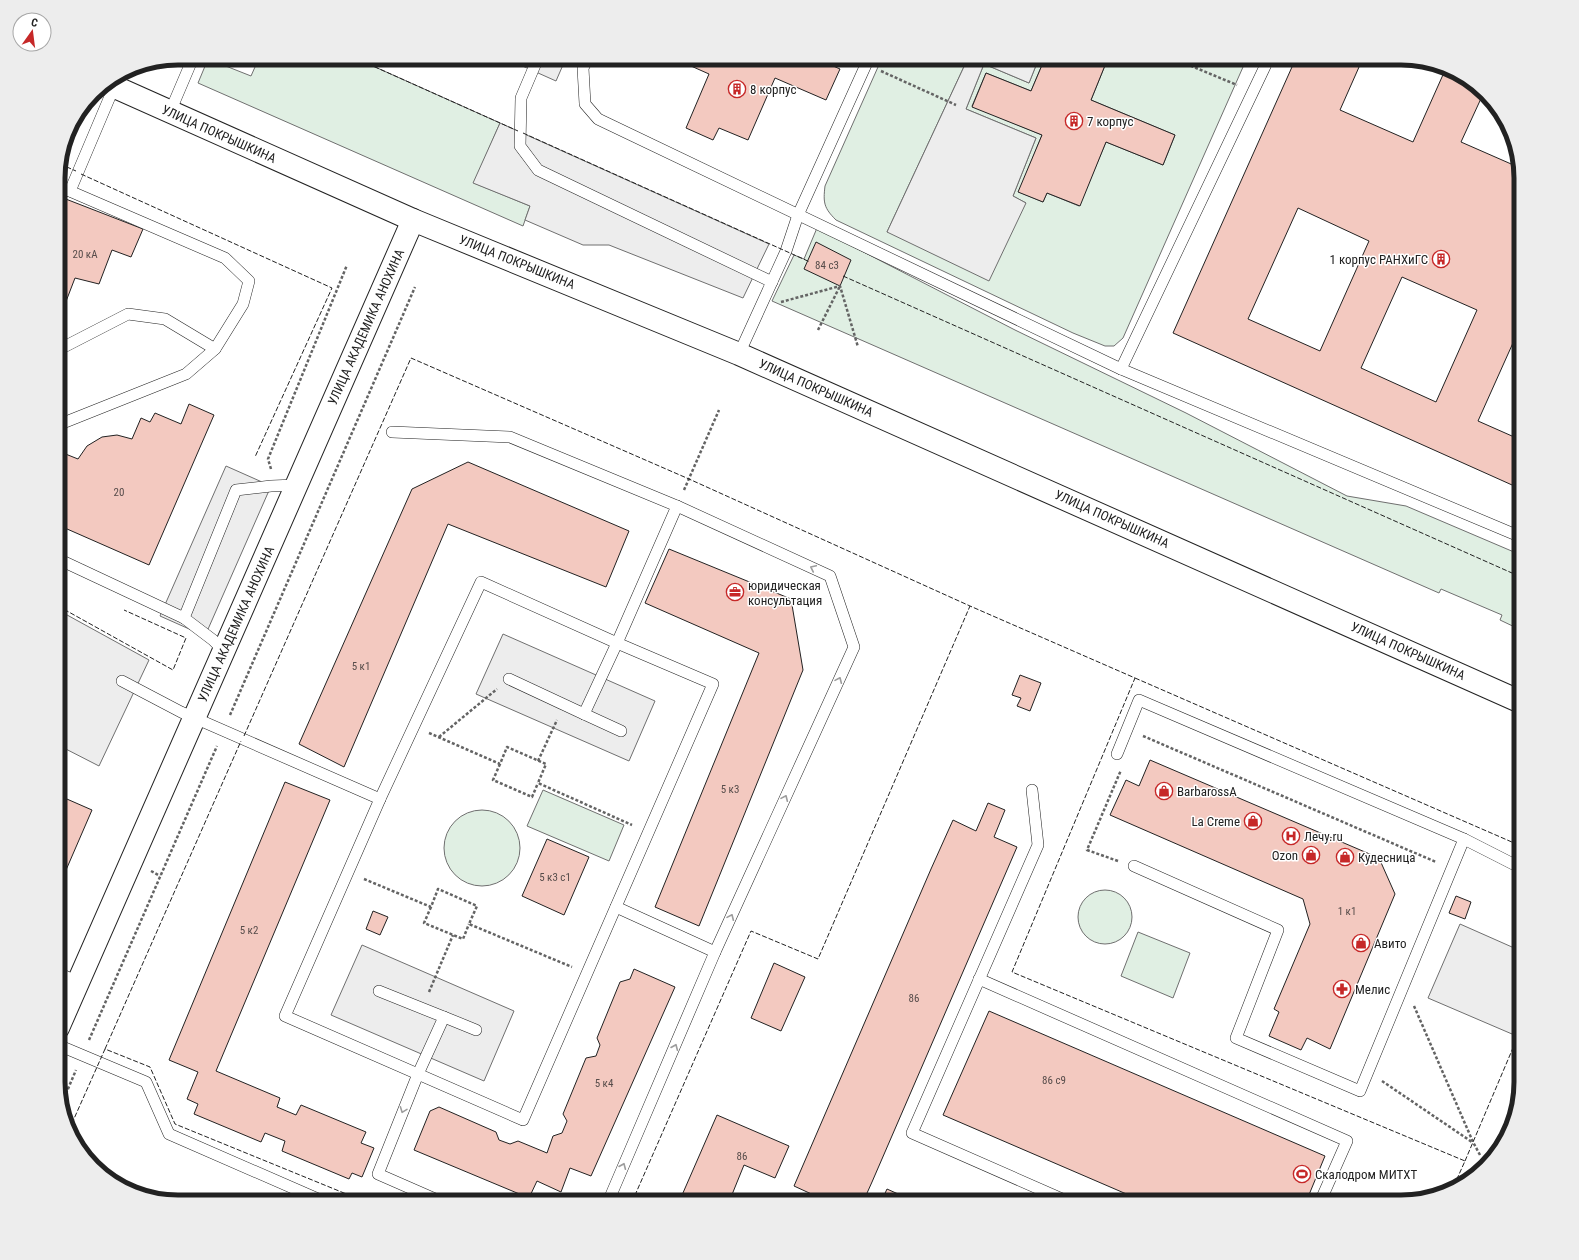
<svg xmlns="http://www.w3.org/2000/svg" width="1579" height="1260" font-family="'Roboto Condensed',sans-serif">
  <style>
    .green { fill: #e0efe3; stroke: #6f6f6f }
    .parking { fill: #ededed; stroke: #6f6f6f }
    .building { fill: #f3c9c0; stroke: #222; fill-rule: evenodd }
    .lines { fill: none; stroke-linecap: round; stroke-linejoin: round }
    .lane-casing { stroke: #222; stroke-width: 12 }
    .secondary-casing { stroke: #222; stroke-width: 24 }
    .path { stroke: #646464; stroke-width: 2.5; stroke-dasharray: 3 2; stroke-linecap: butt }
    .lane { stroke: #fff; stroke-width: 11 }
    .secondary { stroke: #fff; stroke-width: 22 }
    .fence { stroke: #222; stroke-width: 1; stroke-dasharray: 5 2; stroke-linecap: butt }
    .oneway { stroke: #9c9c9c }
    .labels { text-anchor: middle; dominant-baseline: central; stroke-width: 3; stroke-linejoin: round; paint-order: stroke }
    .number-label { font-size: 11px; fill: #564c4a }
    .poi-label { font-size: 13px; fill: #222; stroke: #fff; text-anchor: start }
    .street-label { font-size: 13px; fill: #222; stroke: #fff }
    .rim { fill: none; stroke: #222; stroke-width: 5 }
  </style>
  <rect width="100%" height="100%" fill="#fff"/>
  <!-- green -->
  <g class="green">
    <polygon points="259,58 355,58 500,123 474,183 530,206 523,226 198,83 208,59 251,76"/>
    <path d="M882,58h86l-81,174 139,-29 -13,-7 23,-58 -70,-29 18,-45 45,19 10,-25h6l-14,33 -45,-18 -14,33 70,29 -23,57 24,10 4,-9 32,13 27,-64 57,23 12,-30 -84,-35 17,-42h139l-124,280 -9,8h-9l-32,-13 -237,-113c-12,-12 -13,-17 -11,-34z"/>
    <polygon points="817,228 1015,330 1186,413 1347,496 1406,506 1521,555 1521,630 1500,620 1502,615 1441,589 1439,593 772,301 794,255 804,259"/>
    <polygon points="543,790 624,825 609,861 527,826"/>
    <circle cx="482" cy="848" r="38"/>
    <circle cx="1105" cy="917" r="27"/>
    <polygon points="1138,932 1190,953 1173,998 1121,976"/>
  </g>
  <!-- parking -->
  <g class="parking">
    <polygon points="510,58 566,58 556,81 509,60"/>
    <polygon points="968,58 1039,58 1029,83 984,64 966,109 1036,138 1013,196 1026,203 989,281 887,232"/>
    <polygon points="500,123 769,244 743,298 609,245 583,245 525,220 530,206 473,183"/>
    <polygon points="226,466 271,486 205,636 160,616"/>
    <polygon points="58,610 149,660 99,766 58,745"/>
    <polygon points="503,634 655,701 629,761 476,694"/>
    <polygon points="1460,924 1521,951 1521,1012 1512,1034 1428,998"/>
    <polygon points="362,945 514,1011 484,1081 331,1015"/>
  </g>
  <!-- building -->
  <g class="building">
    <polygon points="673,58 815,58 840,69 826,100 775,78 748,140 719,128 713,140 686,128 709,74"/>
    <polygon points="1045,58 1108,58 1091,100 1175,135 1163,165 1106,142 1080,206 1047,193 1043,202 1018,192 1042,135 972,107 986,73 1031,91"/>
    <path d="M1296,58h67l-23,52 73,32 33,-74 34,20 4,4 -23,50 57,25 3,11v147l-43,96 43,19v49l-348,-156zM1298,208l71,33 -49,110 -72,-32zM1402,277l75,33 -41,92 -75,-34z"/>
    <polygon points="58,196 143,229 131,257 112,250 99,284 75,278 65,304 58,310"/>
    <polygon points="816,242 851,260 840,286 804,269"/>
    <polygon points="189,404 214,415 149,565 58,525 58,451 78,459 87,446 102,437 117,435 132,439 141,418 150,422 155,413 181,424"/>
    <polygon points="468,462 629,531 606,587 448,524 344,767 299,744 412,489"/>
    <polygon points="669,549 791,599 803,670 699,926 655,907 759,653 645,603"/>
    <polygon points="1020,675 1041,683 1030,711 1017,706 1021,698 1012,695"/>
    <polygon points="1150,760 1379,858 1395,894 1330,1049 1307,1038 1301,1050 1269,1036 1279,1012 1274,1009 1310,924 1303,899 1110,815 1126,780 1139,786"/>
    <polygon points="285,782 330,800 216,1071 280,1098 277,1107 296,1115 301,1105 366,1132 361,1143 374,1148 362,1177 352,1173 349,1179 282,1151 285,1141 265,1133 261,1142 194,1114 198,1104 187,1099 198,1072 169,1060"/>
    <polygon points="60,796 92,810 63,877 58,875 58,801"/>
    <polygon points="988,803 1005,810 994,837 1017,847 872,1182 863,1202 815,1202 818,1197 794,1186 931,869 953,820 976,831"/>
    <polygon points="547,839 589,857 564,915 522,896"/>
    <polygon points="1456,896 1471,902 1465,919 1449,913"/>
    <polygon points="373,911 388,917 380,935 366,929"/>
    <polygon points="774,963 805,977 781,1031 751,1018"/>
    <polygon points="634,969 675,987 591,1176 570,1168 561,1192 537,1181 529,1198 414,1150 430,1111 439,1107 496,1132 499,1140 510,1144 518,1141 547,1153 553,1136 562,1133 567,1121 563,1114 586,1058 596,1056 600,1045 597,1038 620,982 630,979"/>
    <polygon points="989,1011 1325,1156 1306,1202 1145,1202 943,1115"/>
    <polygon points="717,1115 789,1146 775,1178 744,1165 729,1202 679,1202"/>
    <polygon points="887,1189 916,1202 881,1202"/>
  </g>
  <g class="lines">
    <defs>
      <g id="lane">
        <polyline points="538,58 521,98 520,146 538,170 772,282"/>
        <polyline points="588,58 583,68 585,104 598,119 1121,369 1269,58"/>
        <polyline points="170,112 193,58"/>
        <polyline points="70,191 114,87"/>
        <polyline points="58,350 128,314 165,319 215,349"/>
        <polyline points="739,354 786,251 798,215 869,58"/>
        <polyline points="1121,369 1521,537"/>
        <polyline points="58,425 186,374 215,349 243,304 249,281 225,258 58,186"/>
        <polyline points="392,432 510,437 677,506 830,576 854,647 715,952 608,1202"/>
        <polyline points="58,559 184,618"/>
        <polygon points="481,582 617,643 713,684 523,1120 285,1016 380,799"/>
        <polyline points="224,651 213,640 184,618 236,490 271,486 296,485"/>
        <polyline points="509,679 584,714 617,643 677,506"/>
        <polyline points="122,681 181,712 380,799"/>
        <polyline points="584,714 621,731"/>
        <polyline points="1117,754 1139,700 1464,839 1521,868"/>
        <polyline points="1032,790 1038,845 912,1133 1069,1202"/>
        <polyline points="1134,866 1278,930 1236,1038 1360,1091 1464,839"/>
        <polyline points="616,907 715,952"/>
        <polyline points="58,973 78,982"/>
        <polyline points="979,979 1347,1141 1320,1202"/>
        <polyline points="379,991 444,1017 418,1074 378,1174 442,1202"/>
        <polyline points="444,1017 476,1030"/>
        <polyline points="58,1045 146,1082 169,1134 325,1202"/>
      </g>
      <g id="secondary">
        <polyline points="106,83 413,220 739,354 1521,702"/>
        <polyline points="58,1028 413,220"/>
      </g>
    </defs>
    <!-- lane casing -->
    <use href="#lane" class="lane-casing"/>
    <!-- secondary casing -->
    <use href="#secondary" class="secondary-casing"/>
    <!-- path -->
    <g class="path">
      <polyline points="1172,58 1237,85"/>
      <polyline points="881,71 956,105"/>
      <polyline points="781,302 840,286 858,347"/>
      <polyline points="818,330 840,286"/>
      <polyline points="271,469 268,459 347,265"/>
      <polyline points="684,490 719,410"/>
      <polyline points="230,715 415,287"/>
      <polyline points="429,733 500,764 507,747 546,764 538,783 632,825"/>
      <polyline points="1143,736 1436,862"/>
      <polyline points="439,737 497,689"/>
      <polyline points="538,761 557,720"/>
      <polyline points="500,764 493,780 532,797 538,783"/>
      <polyline points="1118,861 1087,850 1121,770"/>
      <polyline points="151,871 160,876"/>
      <polyline points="364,879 431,907 438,889 477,906 469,924 572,967"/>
      <polyline points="431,907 424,923 463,939 469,924"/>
      <polyline points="429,992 453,935"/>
      <polyline points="1414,1006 1473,1142 1480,1155"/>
      <polyline points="89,1040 217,746"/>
      <polyline points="1382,1081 1472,1142"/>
      <polyline points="62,1103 76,1070"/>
    </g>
    <!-- lane -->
    <use href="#lane" class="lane"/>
    <!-- secondary -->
    <use href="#secondary" class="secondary"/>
    <!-- fence -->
    <g class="fence">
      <polyline points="355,58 518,131"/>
      <polyline points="523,133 810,262"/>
      <polyline points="60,164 76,171"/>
      <polyline points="81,174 332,288 255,457"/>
      <polyline points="843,276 1521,577"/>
      <polyline points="58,606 173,670 186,638 124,610"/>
      <polyline points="1135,678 1521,846"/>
      <polyline points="244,736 411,358 689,479 970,606 1135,678 1012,972 1465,1161 1452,1190"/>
      <polyline points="105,1049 241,741"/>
      <polyline points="69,1130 105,1049 150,1067 175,1124 366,1202"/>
      <polyline points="1465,1161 1521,1029"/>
      <polyline points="632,1202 751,931 818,959 970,606"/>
    </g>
  </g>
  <!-- one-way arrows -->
  <defs><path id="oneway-chevron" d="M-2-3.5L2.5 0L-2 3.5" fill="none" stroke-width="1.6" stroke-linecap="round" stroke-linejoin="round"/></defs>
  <g class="oneway">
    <use href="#oneway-chevron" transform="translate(813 568) rotate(-155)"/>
    <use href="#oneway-chevron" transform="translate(839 680) rotate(-66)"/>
    <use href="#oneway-chevron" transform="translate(785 798) rotate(-66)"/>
    <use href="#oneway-chevron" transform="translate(731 917) rotate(-66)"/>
    <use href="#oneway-chevron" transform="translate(675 1047) rotate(-67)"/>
    <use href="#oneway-chevron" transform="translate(403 1110) rotate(111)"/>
    <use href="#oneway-chevron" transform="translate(623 1166) rotate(-67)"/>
  </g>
  <!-- icons -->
  <defs>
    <symbol id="building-ring" viewBox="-11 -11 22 22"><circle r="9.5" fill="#fff" stroke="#c62828" stroke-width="1.5"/><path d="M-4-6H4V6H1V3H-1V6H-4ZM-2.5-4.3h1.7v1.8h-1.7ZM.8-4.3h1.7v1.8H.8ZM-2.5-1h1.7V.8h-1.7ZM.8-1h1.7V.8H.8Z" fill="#c62828"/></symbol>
    <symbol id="office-ring" viewBox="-11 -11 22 22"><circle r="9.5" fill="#fff" stroke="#c62828" stroke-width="1.5"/><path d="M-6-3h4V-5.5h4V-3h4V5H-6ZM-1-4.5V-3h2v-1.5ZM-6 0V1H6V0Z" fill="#c62828"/></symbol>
    <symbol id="shop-ring" viewBox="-11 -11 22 22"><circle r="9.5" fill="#fff" stroke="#c62828" stroke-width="1.5"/><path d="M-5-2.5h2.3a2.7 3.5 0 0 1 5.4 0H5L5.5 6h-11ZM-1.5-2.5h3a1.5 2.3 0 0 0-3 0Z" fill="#c62828"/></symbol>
    <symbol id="hospital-ring" viewBox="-11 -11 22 22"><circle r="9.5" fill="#fff" stroke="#c62828" stroke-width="1.5"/><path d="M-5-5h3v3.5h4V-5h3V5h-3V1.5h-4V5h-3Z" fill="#c62828"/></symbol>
    <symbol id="pharmacy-ring" viewBox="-11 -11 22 22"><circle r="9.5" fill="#fff" stroke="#c62828" stroke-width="1.5"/><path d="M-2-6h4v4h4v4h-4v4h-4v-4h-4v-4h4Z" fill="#c62828"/></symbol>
    <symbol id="stadium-ring" viewBox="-11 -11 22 22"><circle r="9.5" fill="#fff" stroke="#c62828" stroke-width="1.5"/><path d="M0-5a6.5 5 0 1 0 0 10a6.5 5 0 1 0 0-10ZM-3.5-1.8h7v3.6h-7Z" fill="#c62828"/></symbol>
  </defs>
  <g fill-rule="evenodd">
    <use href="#building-ring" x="727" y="79" width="20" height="20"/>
    <use href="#building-ring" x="1064" y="111" width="20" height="20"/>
    <use href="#building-ring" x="1431" y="249" width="20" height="20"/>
    <use href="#office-ring" x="725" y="582" width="20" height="20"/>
    <use href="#shop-ring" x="1154" y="781" width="20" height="20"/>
    <use href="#shop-ring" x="1243" y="811" width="20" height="20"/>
    <use href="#hospital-ring" x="1281" y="826" width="20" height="20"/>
    <use href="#shop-ring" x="1301" y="845" width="20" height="20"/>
    <use href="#shop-ring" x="1335" y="847" width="20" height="20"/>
    <use href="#shop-ring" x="1351" y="933" width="20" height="20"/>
    <use href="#pharmacy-ring" x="1332" y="979" width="20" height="20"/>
    <use href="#stadium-ring" x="1292" y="1164" width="20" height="20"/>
  </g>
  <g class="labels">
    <!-- number labels -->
    <g class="number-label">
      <text x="85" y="254">20 кА</text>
      <text x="827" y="265">84 с3</text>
      <text x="119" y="492">20</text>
      <text x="361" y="666">5 к1</text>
      <text x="730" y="789">5 к3</text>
      <text x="555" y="877">5 к3 с1</text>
      <text x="1347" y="911">1 к1</text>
      <text x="249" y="930">5 к2</text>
      <text x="914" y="998">86</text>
      <text x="1054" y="1080">86 с9</text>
      <text x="604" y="1083">5 к4</text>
      <text x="742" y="1156">86</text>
    </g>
    <!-- poi labels -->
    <g class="poi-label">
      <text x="750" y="89">8 корпус</text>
      <text x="1087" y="121">7 корпус</text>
      <text x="1428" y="259" text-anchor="end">1 корпус РАНХиГС</text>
      <text x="748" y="585">юридическая<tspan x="748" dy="15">консультация</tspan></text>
      <text x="1177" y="791">BarbarossA</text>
      <text x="1240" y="821" text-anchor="end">La Creme</text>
      <text x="1304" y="836">Лечу.ru</text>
      <text x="1298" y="855" text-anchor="end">Ozon</text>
      <text x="1358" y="857">Кудесница</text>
      <text x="1374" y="943">Авито</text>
      <text x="1355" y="989">Мелис</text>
      <text x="1315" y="1174">Скалодром МИТХТ</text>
    </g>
    <!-- street labels -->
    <g class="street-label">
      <text transform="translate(219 134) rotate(24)">УЛИЦА ПОКРЫШКИНА</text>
      <text transform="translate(517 262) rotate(22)">УЛИЦА ПОКРЫШКИНА</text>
      <text transform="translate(366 327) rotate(-66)">УЛИЦА АКАДЕМИКА АНОХИНА</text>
      <text transform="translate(816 388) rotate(24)">УЛИЦА ПОКРЫШКИНА</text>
      <text transform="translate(1112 519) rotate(24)">УЛИЦА ПОКРЫШКИНА</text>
      <text transform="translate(236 624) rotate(-66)">УЛИЦА АКАДЕМИКА АНОХИНА</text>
      <text transform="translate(1408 651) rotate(24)">УЛИЦА ПОКРЫШКИНА</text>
    </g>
  </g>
  <!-- crop -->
  <path d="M0 0H1579V1260H0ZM178 65H1401A113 113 0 0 1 1514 178V1082A113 113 0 0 1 1401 1195H178A113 113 0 0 1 65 1082V178A113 113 0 0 1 178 65Z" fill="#ededed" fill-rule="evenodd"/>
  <path class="rim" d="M178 65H1401A113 113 0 0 1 1514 178V1082A113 113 0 0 1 1401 1195H178A113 113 0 0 1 65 1082V178A113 113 0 0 1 178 65Z"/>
  <!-- north arrow -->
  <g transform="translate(32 32) rotate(14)"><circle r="19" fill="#ffffff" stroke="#a7a7a7"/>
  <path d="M0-3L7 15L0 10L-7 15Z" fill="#c62828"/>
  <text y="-6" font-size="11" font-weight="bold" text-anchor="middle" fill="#222222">С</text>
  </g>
</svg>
